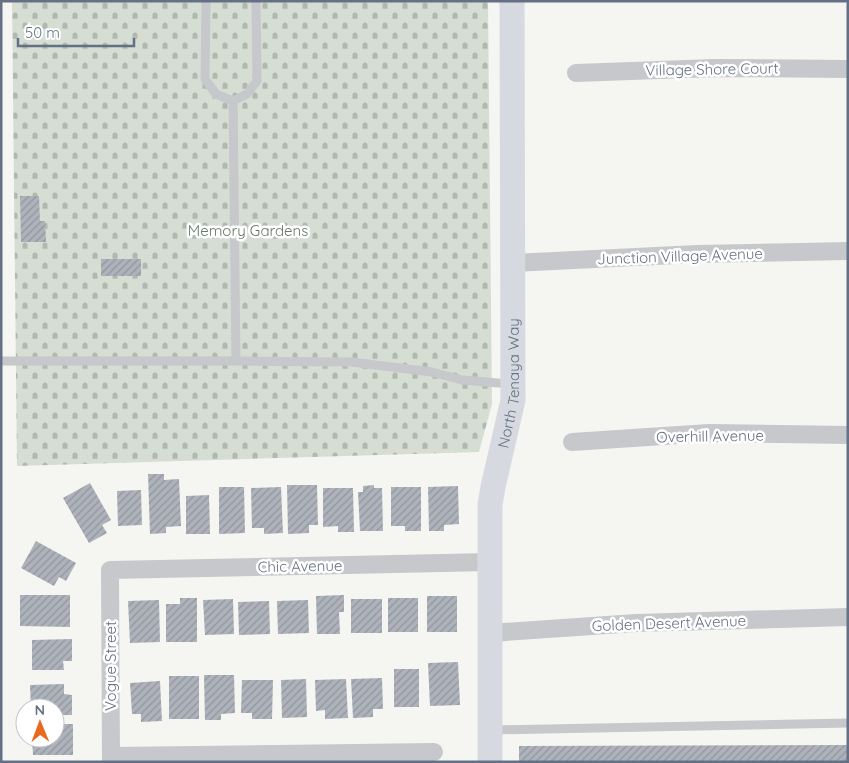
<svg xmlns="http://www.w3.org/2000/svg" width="849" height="763" font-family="Quicksand,sans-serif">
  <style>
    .cemetery { fill: url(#cemetery-stones) }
    .building { fill: url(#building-hatch) }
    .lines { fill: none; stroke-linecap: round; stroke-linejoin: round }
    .lane { stroke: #c6c8cc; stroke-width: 9 }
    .street { stroke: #c6c8cc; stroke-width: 18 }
    .secondary { stroke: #d6d9df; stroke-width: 25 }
    .labels { text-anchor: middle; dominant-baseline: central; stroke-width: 5; stroke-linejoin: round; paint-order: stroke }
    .street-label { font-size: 15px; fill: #647184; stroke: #fff }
    .park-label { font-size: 15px; fill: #647b63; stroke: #fff }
  </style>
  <defs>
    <pattern id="cemetery-stones" width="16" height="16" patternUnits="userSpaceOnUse" patternTransform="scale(1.25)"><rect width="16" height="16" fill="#d6ddd3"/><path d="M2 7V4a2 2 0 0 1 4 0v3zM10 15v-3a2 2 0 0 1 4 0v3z" fill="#b1b8b1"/></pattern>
    <pattern id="building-hatch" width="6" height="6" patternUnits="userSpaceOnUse" patternTransform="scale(1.25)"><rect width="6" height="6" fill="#aeb3bb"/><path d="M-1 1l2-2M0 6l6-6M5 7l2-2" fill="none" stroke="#91969e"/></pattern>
  </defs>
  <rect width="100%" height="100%" fill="#f5f6f2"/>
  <!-- cemetery -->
  <polygon class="cemetery" points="12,1 488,1 492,404 479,452 17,466"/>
  <!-- building -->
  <g class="building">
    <polygon points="20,196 39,196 40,221 45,221 46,242 21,242"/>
    <rect x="101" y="259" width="40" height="17"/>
    <polygon points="148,474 164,474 164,480 179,479 181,526 166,527 166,533 150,534"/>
    <polygon points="90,483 111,520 102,525 107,533 89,543 63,498"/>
    <polygon points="287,485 317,485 318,525 309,525 309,533 288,534"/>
    <polygon points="374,485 374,488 382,488 383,531 360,531 358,492 363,492 363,486"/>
    <polygon points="458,486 459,524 444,525 444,531 429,531 428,487"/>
    <polygon points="219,487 244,487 245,533 219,534"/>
    <polygon points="281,487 283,533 264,534 264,528 252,528 251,488"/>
    <polygon points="391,487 421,487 421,531 405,531 405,526 391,526"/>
    <polygon points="323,488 353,488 354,532 338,532 338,526 323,527"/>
    <polygon points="141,490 142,525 118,526 117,491"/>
    <polygon points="209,495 210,534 186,534 186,496"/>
    <polygon points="36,541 76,563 66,581 59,577 54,586 21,568"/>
    <polygon points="20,595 70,595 70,627 20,626"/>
    <polygon points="344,595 344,612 339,612 340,634 317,634 316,596"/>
    <rect x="427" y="596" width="30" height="36"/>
    <polygon points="180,598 197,598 197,642 166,642 166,604 180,604"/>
    <rect x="388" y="598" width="30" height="34"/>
    <polygon points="233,599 234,634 205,635 203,600"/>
    <rect x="351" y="599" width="31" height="34"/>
    <polygon points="159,600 160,642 130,643 128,601"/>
    <polygon points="308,600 309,633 278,634 277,601"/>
    <polygon points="269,601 270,634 239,635 238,602"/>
    <polygon points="72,639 72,661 63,661 64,670 32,670 32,640"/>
    <polygon points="458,662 460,705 430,706 428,663"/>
    <rect x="394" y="669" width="25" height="38"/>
    <polygon points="204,675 234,675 235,713 221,714 221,720 205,720"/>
    <rect x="169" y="676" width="30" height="43"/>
    <polygon points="382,678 383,709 373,709 373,717 353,718 351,679"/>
    <polygon points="306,679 307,717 282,718 281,680"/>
    <polygon points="346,679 348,718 325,719 325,710 316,711 315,680"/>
    <polygon points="242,680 273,680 272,719 252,719 252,713 241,713"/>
    <polygon points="160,681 162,721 141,722 141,714 132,714 130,683"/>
    <polygon points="64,684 64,694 72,695 72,715 55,715 55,708 31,708 30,685"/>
    <polygon points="55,724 73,724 73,755 33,755 32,738 55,738"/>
    <polygon points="848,745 848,762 519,762 519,746"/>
  </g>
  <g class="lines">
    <!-- lane -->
    <g class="lane">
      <polyline points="206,1 205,79 216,94 233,101"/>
      <polyline points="233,101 247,94 257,81 256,1"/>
      <polyline points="1,361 236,361 233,101"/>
      <polyline points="236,361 351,362 432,372 462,380 511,384"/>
      <polyline points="490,730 848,723"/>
    </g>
    <!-- street -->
    <g class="street">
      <polyline points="576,73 714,68 848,69"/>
      <polyline points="513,263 697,254 848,251"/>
      <polyline points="572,442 709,433 848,435"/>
      <polyline points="490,633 636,623 848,617"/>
      <polyline points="111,756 434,752"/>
      <polyline points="111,762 110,570 489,562"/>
    </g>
    <!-- secondary -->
    <path class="secondary" id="s1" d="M490,762v-257l3,-18 20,-87 -1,-399"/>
  </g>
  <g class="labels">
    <!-- street labels -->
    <g class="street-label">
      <text transform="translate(712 69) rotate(-1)">Village Shore Court</text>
      <text transform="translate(680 256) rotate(-2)">Junction Village Avenue</text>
      <text stroke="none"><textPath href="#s1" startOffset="381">North Tenaya Way</textPath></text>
      <text transform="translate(710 436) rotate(-1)">Overhill Avenue</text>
      <text transform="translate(300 566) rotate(-1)">Chic Avenue</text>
      <text transform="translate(669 623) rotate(-2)">Golden Desert Avenue</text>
      <text transform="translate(110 666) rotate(-90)">Vogue Street</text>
    </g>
    <!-- park labels -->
    <g class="park-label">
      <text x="248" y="230">Memory Gardens</text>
    </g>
  </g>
  <!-- border -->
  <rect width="849" height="763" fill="none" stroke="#647184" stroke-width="5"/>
  <!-- north arrow -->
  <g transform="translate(40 723) rotate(359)"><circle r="24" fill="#ffffff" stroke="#c1c6ce"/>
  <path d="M0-4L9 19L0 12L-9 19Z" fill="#e9691f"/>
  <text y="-8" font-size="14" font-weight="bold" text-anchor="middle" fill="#647184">N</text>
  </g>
  <!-- scale -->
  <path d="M18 38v8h116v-8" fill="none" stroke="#647184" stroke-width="2.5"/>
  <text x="25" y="38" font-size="15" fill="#647184" stroke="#ffffff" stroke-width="4" paint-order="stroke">50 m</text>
</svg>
